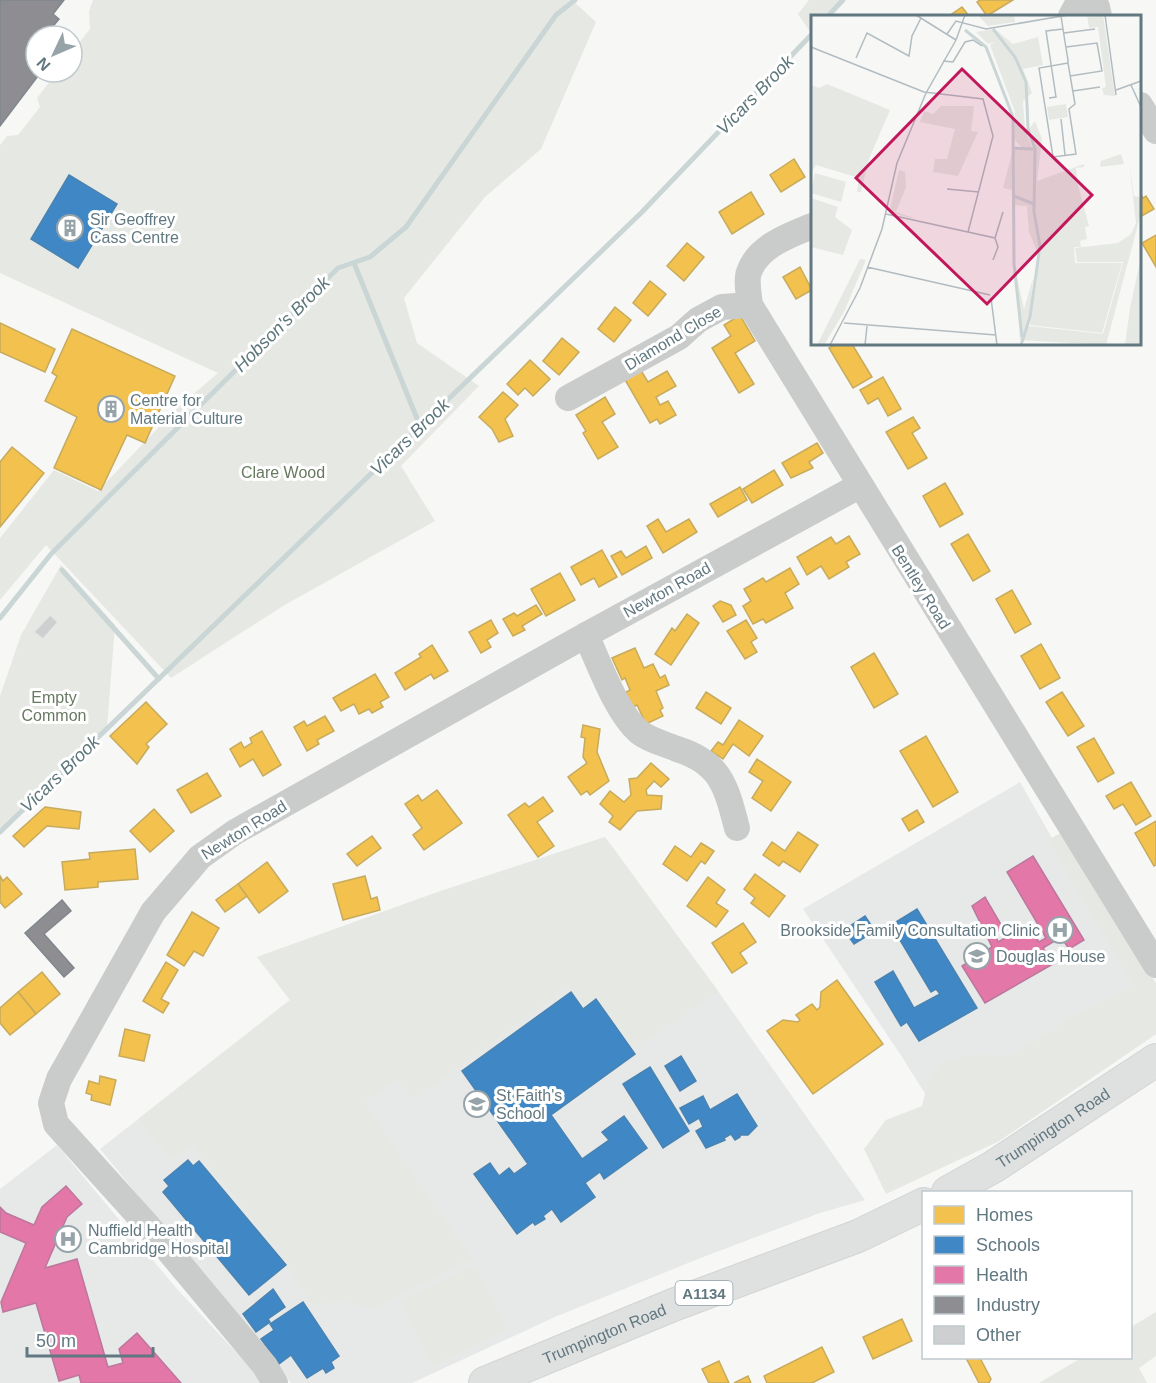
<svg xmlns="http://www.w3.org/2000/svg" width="1156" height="1383" font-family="Helvetica,sans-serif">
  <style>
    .built { fill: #e7e9e8 }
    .green { fill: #e6e9e3 }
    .homes { fill: #f2c14e; stroke: #c7ab5d; stroke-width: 1.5 }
    .schools { fill: #3f88c5; stroke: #4a83b1; stroke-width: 1.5 }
    .health { fill: #e377a8; stroke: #bc779c; stroke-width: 1.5 }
    .industry { fill: #8d8d92; stroke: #80878d; stroke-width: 1.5 }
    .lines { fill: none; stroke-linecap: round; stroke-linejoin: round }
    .stream { stroke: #cad5d6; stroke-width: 5 }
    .building { fill: #cdcfd0; stroke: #e6e6e6; stroke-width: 1.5 }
    .major-casing { stroke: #d3d4d4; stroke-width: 34 }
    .minor { stroke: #cacccc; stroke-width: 26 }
    .major { stroke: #dfe0e0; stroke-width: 32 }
    .labels { text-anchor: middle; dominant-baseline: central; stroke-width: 6; stroke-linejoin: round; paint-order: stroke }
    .shield { fill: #fff; stroke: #91a0a7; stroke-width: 1.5 }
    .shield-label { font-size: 15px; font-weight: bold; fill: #627881 }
    .poi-label { font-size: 16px; fill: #627881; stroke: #fff; text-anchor: start }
    .street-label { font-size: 16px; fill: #627881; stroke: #fff }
    .park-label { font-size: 16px; fill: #687961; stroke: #fff }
    .water-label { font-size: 18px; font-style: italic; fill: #5e777c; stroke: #fff }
    .inset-river { fill: none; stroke: #cad5d6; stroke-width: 3 }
    .inset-road { fill: none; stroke: #b2bcc0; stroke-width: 1.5 }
    .view { fill: #c2185b; fill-opacity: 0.15; stroke: #c2185b; stroke-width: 3 }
    .inset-edge { fill: none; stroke: #627881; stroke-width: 3 }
  </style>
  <rect width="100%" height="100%" fill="#f7f7f6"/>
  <!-- built -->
  <g class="built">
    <polygon points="1020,782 1128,971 1156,1034 999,1141 965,1157 902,1057 803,909"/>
    <polygon points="605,837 718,991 865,1200 820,1213 698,1259 555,1317 412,1383 291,1383 100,1149 290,1000 257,957 438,892"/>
    <polygon points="57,1145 177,1289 265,1383 0,1383 0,1189"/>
  </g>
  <!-- green -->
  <g class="green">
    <polygon points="93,0 572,0 596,22 541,149 485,197 404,298 417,343 479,386 401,466 435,521 283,606 171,678 46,545 0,600 0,538 54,470 98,491 176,409 218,373 0,273 0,145 7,136 18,135 40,107 37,98 57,72 72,72 72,52 90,29 89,11"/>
    <polygon points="809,0 840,0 825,16 812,16 811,33 798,14"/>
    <polygon points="61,565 115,625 107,728 45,798 0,828 0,696 21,635"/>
    <polygon points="1061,833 1156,983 1156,1034 999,1141 886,1194 864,1149 886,1120 922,1106 928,1081 945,1061 968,1054 1009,1056 1084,1010 1133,985 1047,840"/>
    <polygon points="605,837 718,991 635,1049 596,997 584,1005 570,986 413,1100 397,1079 365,1103 471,1258 374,1309 342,1301 312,1305 275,1247 192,1145 172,1160 138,1119 290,1000 257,957 438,892"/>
    <polygon points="476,1264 507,1330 431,1366 400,1301"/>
    <polygon points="1156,1312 1156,1356 1139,1368 1147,1383 1039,1383 1081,1358 1130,1358 1131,1327"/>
  </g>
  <!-- homes -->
  <g class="homes">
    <polygon points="980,0 1013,0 987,16 977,2"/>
    <polygon points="962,7 969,16 949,16"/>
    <polygon points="794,159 805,177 781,192 770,175"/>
    <polygon points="751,192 764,214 732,234 719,212"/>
    <polygon points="1140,192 1143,198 1146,196 1154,209 1140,217"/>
    <polygon points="1156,235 1156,267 1142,243"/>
    <polygon points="687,243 704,257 684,281 667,266"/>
    <polygon points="800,267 812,290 796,299 783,277"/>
    <polygon points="650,281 666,294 648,316 633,303"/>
    <polygon points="615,307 631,320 614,342 598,329"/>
    <polygon points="740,315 755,341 735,353 754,384 739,393 712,348 731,336 724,325"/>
    <polygon points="0,323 55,349 45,372 0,352"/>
    <polygon points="72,329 175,376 145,443 127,435 101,490 54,468 77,417 45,401 57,376 52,373"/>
    <polygon points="562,338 579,352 559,375 543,361"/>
    <polygon points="836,344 852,344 872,377 853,388 829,348"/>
    <polygon points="530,360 550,379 533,396 525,388 518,395 507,384"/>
    <polygon points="640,369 648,382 667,371 676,386 656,397 660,405 668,401 676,415 660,424 657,419 650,423 624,378"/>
    <polygon points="883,377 901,409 888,416 878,398 868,404 860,390"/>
    <polygon points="503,392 518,405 505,419 513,436 499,442 492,429 479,417"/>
    <polygon points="605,397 615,414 602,422 618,447 598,459 583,433 586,431 576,415"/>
    <polygon points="913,417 920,428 912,433 927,458 908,469 886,432"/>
    <polygon points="817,443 823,453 809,462 813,468 791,478 782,463"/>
    <polygon points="12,447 44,473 0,527 0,462"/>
    <polygon points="774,470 783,485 752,503 743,489"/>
    <polygon points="945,483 963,514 940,527 923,496"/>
    <polygon points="740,487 747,500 718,517 710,504"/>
    <polygon points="658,519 666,532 689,519 697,532 663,553 647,526"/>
    <polygon points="968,534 990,571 973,581 951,544"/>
    <polygon points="849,536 860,554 846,562 849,567 829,579 821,566 807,575 797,557 831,537 836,544"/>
    <polygon points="646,546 652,558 622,575 611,556 621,551 626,558"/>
    <polygon points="602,550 617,577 599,587 594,578 581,585 571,567"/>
    <polygon points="790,568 799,584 785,593 793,608 766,623 763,619 753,624 743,606 751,601 744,589 763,578 766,582"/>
    <polygon points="560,573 575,600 546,616 531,589"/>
    <polygon points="1012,590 1031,624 1015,633 996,599"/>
    <polygon points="720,601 731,605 736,615 723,622 713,606"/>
    <polygon points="536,605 542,614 522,626 525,630 513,636 503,619 514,613 517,616"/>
    <polygon points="687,614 699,623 671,665 655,654 672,628 675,631"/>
    <polygon points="491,620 498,633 487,640 491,647 481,653 469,632"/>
    <polygon points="746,620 757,638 751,642 757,652 745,659 727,631"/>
    <polygon points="1041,644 1060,678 1040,689 1021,656"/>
    <polygon points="432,645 448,671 434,679 431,674 405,690 395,673 421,657 419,654"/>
    <polygon points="635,648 644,668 653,664 660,678 665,675 669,685 656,691 663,708 660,710 663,716 646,724 637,705 631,708 624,693 630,690 625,678 622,680 612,658"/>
    <polygon points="874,653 898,694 874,708 851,667"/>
    <polygon points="375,674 389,697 380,702 383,707 372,713 369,709 359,714 354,704 341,711 333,698"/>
    <polygon points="706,692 731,708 721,724 696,708"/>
    <polygon points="1062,692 1084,726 1068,736 1046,702"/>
    <polygon points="146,702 167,724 146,744 149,747 137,764 110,736"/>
    <polygon points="325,716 334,731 317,740 319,744 307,751 294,727 304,721 307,726"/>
    <polygon points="739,720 763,736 749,756 733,744 723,759 711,751 718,742 723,745"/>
    <polygon points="583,725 600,729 597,752 609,781 590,795 587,791 581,795 568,777 587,763 583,757 585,738 581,737"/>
    <polygon points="262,731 281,765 263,776 253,759 240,767 230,749 241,742 244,748 252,743 250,738"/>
    <polygon points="926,736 958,792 933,807 900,751"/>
    <polygon points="1094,738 1114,773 1098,782 1077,747"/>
    <polygon points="757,759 791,782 771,811 752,798 763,781 749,772"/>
    <polygon points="651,763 669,779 661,787 654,781 646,790 647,795 662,796 661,809 637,811 620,830 609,822 613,816 600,804 610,791 624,802 631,795 629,779 637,778"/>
    <polygon points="207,773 221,796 191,813 177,790"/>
    <polygon points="1131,782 1151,816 1136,825 1123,804 1114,809 1106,796"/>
    <polygon points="437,790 462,823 424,850 413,835 422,828 405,804 418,795 422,801"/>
    <polygon points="543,797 553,811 537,822 554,846 538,857 508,815 525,803 529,807"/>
    <polygon points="45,807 81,812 79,829 47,826 24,847 13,836"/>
    <polygon points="154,809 174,831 150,852 130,831"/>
    <polygon points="917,810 924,822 909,831 902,819"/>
    <polygon points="1156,821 1156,865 1154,866 1135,833"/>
    <polygon points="798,832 818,845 800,872 783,861 779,866 763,855 772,842 785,851"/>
    <polygon points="372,836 381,848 357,866 347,854"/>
    <polygon points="701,843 714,851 705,864 701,861 687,881 663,864 675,846 691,857"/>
    <polygon points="135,849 138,879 98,882 98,887 65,890 62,862 90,859 89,853"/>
    <polygon points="267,862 288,891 259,913 238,884"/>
    <polygon points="755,874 785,896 769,917 751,903 755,898 744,889"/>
    <polygon points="0,876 3,881 7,877 22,894 5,908 0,902"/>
    <polygon points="365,876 371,899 377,897 380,910 343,920 333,884"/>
    <polygon points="708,877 725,890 716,903 728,911 716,927 687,906"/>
    <polygon points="238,884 247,896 225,912 216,900"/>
    <polygon points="192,912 219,928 203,956 194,951 184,966 167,955"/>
    <polygon points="743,923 756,942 740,953 747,963 732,973 712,943"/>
    <polygon points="166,962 178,970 161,999 169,1003 163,1013 143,1001"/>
    <polygon points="42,972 60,994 36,1014 18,992"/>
    <polygon points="837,980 883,1044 813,1094 767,1031 783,1020 798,1022 800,1020 796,1015 812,1004 817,1010 820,1007 821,992"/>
    <polygon points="18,992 36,1014 10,1035 0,1023 0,1008"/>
    <polygon points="125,1029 150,1035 144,1061 119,1056"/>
    <polygon points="100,1076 116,1080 110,1105 91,1100 92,1095 86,1093 89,1081 99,1084"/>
    <polygon points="902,1319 912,1341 873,1359 863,1337"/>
    <polygon points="822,1347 834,1372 812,1383 767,1383 764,1376"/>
    <polygon points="966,1358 980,1358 991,1379 989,1383 979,1383"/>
    <polygon points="719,1361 729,1383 709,1383 702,1369"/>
    <polygon points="748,1376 751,1383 734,1383"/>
  </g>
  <!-- schools -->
  <g class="schools">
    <polygon points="69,175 117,204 78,268 31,239"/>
    <polygon points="917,909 977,1008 919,1041 907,1022 901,1026 875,982 893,971 914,1008 940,994 936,989 931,992 891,925"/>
    <polygon points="865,916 875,931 854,944 844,930"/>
    <polygon points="571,992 583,1009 596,999 635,1054 551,1115 582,1159 609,1140 602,1132 624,1116 647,1148 604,1179 600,1172 585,1183 595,1197 561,1222 552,1209 543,1216 545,1219 535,1225 533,1222 517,1234 474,1174 490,1163 499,1176 509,1168 514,1174 528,1164 462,1071"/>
    <polygon points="681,1056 696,1081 680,1091 665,1066"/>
    <polygon points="650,1067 689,1131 663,1148 623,1084"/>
    <polygon points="737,1094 757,1126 748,1135 741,1135 740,1132 740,1137 735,1140 731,1134 724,1138 725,1140 706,1148 696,1131 703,1127 699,1118 689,1124 680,1108 703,1096 710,1110"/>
    <polygon points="188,1160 193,1166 199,1161 286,1265 249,1295 163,1192 169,1186 164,1180"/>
    <polygon points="273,1289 285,1307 268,1319 270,1322 256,1332 243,1314"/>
    <polygon points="303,1302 339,1356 331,1362 334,1368 326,1373 323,1368 307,1378 291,1355 279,1364 261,1339 274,1330 270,1324"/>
  </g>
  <!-- health -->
  <g class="health">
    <polygon points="1033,856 1084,940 1069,949 1061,937 1043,948 1053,964 985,1003 962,966 992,947 972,906 985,897 1003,928 995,933 998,942 1028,925 1039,942 1046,938 1007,872"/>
    <polygon points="66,1186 82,1204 67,1217 45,1268 77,1259 108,1367 123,1363 119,1349 137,1333 181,1383 81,1383 79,1375 59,1381 36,1303 3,1312 1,1302 26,1243 0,1232 0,1207 6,1213 34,1225 42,1207"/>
  </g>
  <!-- industry -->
  <g class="industry">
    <polygon points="0,0 64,0 53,14 59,19 45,36 36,36 36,72 41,72 0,126"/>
    <polygon points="62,900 71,911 44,934 74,968 64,977 25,933"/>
  </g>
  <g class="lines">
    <!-- stream -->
    <g class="stream">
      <polyline points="828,16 843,0"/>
      <polyline points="354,263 420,426"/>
      <polyline points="62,570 159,679"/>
      <polyline points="0,618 51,554 338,268 370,257 406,227 556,15 575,0"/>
      <polyline points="0,832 642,212 812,34"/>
    </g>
  </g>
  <!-- building -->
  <polygon class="building" points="50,615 58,622 43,639 34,632"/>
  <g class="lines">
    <defs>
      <g id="major">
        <path id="s1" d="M948,1192l45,-25 163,-107"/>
        <path id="s2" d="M485,1383l188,-78 185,-69 66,-32"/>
      </g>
    </defs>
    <!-- major casing -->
    <use href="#major" class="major-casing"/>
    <!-- minor -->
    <g class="minor">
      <polyline points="1071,16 1077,5 1091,4 1097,7 1099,16"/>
      <polyline points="1140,105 1156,131"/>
      <path d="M812,226c-22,9 -54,20 -63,46 -3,8 0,24 1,33l406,660"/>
      <polyline points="568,398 679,337 698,320 722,307 750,305"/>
      <path d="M586,635c13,28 30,77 53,97 10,8 26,12 38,17 44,14 49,37 60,79"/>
      <polyline points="275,1383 265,1366 148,1226 56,1124 51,1103 59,1079 153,912 200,857 235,832 586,635 859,486"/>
    </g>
    <!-- major -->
    <use href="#major" class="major"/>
  </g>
  <!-- icons -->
  <defs>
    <symbol id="building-ring" viewBox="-11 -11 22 22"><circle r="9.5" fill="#fff" stroke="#96a4aa" stroke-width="1.5"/><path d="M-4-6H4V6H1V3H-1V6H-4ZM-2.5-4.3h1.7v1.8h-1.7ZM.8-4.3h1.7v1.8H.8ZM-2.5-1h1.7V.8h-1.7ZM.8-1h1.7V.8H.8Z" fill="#96a4aa"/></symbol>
    <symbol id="hospital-ring" viewBox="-11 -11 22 22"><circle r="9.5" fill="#fff" stroke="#96a4aa" stroke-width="1.5"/><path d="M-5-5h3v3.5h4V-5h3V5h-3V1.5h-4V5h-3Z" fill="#96a4aa"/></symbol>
    <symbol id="university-ring" viewBox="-11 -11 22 22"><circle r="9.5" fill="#fff" stroke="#96a4aa" stroke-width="1.5"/><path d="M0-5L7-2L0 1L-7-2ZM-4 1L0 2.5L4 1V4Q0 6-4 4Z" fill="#96a4aa"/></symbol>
    <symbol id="school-ring" viewBox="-11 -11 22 22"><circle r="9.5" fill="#fff" stroke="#96a4aa" stroke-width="1.5"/><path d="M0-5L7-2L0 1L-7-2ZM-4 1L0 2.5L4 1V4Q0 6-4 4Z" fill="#96a4aa"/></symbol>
  </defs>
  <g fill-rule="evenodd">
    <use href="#building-ring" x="55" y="213" width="30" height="30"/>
    <use href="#building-ring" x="96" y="394" width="30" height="30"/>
    <use href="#hospital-ring" x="1045" y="915" width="30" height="30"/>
    <use href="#university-ring" x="962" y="941" width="30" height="30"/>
    <use href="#school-ring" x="462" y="1089" width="30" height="30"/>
    <use href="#hospital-ring" x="53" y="1224" width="30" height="30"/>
  </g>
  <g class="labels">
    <!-- shield labels -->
    <rect class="shield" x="675.5" y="1281" width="57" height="24" rx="4.5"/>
    <g class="shield-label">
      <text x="704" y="1293">A1134</text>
    </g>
    <!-- poi labels -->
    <g class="poi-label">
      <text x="90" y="219">Sir Geoffrey<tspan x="90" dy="18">Cass Centre</tspan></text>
      <text x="130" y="400">Centre for<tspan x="130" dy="18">Material Culture</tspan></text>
      <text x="1040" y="930" text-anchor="end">Brookside Family Consultation Clinic</text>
      <text x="996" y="956">Douglas House</text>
      <text x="496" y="1095">St Faith's<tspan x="496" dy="18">School</tspan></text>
      <text x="88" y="1230">Nuffield Health<tspan x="88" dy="18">Cambridge Hospital</tspan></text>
    </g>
    <!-- street labels -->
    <g class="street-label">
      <text transform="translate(673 338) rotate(-31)">Diamond Close</text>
      <text transform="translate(921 587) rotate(58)">Bentley Road</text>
      <text transform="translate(667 590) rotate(-29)">Newton Road</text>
      <text transform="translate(244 830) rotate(-32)">Newton Road</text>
      <text stroke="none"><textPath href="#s1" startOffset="123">Trumpington Road</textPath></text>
      <text stroke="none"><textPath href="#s2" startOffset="129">Trumpington Road</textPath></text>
    </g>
    <!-- park labels -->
    <g class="park-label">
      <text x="283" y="472">Clare Wood</text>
      <text x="54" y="697">Empty<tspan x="54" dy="18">Common</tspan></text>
    </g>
    <!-- water labels -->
    <g class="water-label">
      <text transform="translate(755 95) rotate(-46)">Vicars Brook</text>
      <text transform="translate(282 324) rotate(-45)">Hobson's Brook</text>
      <text transform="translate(410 437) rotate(-44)">Vicars Brook</text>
      <text transform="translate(60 774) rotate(-44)">Vicars Brook</text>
    </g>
  </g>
  <!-- overview -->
  <g transform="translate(811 15)">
    <rect width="330" height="330" fill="#f7f7f6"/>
    <path d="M167,0h36l1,7 -27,4zM276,0h16l12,81 -11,-1 -2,-7 4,-1 -8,-60 -9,1zM184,14l18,15 25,-7 5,28 -20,4 9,24 -9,8 2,27 8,22 3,-7 -6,-15 5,-7 7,18 -5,42 47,-17v3l-8,1 2,17 11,41 -4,1 2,12 -7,2 1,6h-7l1,16h47l-20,70 -72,-8 11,-76h-5l-7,-17 -2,-26 -15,-1v-15l-9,-2 10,-39h10l-9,-10 1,-27 -25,-67 5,-3 -7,2 -12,-12zM16,69l63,26 -21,49 -8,33h-4l2,-14 -43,-13 -5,8v-88l8,3zM255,89l2,13 -19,3 -2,-13zM130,91h33l-3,25 7,1 -20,44 -25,-4 2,-13h12l8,-30 -35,-7 4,-11 9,3zM310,139l3,10 -24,3 1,-6zM318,147l5,34 7,1v16l-35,132 -86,-5 -5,-72 9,41 9,-31 -4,48 74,8 20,-72h-46l-2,-14 43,-5 13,-9 5,-11zM88,155l6,2 1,15 -10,25 21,7 -28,-6zM4,158l31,9 -5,20 -30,-9zM0,183l27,9 -3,10 17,13 -9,25 -32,-8zM330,242v88h-16l5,-37zM49,244l6,1 -22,52 -20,33h-7z" fill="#e6e9e3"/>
    <path class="inset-river" d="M182,14l22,28 11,25 2,46 7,21 -1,63 6,34 -10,71 -9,28M154,15l21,17 27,70 1,147 8,73M202,133l20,1M203,181l20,8"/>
    <path class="inset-road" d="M105,0l40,25M294,0l11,80M250,1l4,26 3,18v3l7,41 -6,5 7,45 -23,3 -14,-89 29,-5M253,18l31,-4M136,19l9,-13 30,8 82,-14M0,32l113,45 59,7 10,37 -25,96M255,32l31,-4 5,28 -32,5M45,43l11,-25 42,23 3,-20 9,-18M132,46l10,1 12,-20 8,-2 9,6M320,70l10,22M305,75l25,-9M262,76l27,-4M238,83l7,-1 -10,-66 17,-2M250,104l4,36M136,174l32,3M75,199l109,24 3,9 -5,13M184,223l8,-26M56,252l123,28M180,283l6,47M33,308l152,12M19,330l30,-57 22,-59 15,-66 29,-70 30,-53 9,-25M54,330l2,-19"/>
    <path class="view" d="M151,54l130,126 -105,109 -131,-126z"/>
    <rect width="330" height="330" class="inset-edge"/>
  </g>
  <!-- legend -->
  <rect x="922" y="1191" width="210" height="168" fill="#ffffff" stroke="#c0c9cd" stroke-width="1.5"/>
  <rect x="934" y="1206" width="30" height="18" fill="#f2c14e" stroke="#c0c9cd" stroke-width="1.5"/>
  <text x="976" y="1221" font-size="18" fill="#627881">Homes</text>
  <rect x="934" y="1236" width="30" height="18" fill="#3f88c5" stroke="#c0c9cd" stroke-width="1.5"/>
  <text x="976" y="1251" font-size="18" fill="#627881">Schools</text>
  <rect x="934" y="1266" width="30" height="18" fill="#e377a8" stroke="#c0c9cd" stroke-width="1.5"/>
  <text x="976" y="1281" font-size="18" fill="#627881">Health</text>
  <rect x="934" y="1296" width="30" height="18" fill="#8d8d92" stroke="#c0c9cd" stroke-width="1.5"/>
  <text x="976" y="1311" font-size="18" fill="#627881">Industry</text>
  <rect x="934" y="1326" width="30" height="18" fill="#cdcfd0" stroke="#c0c9cd" stroke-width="1.5"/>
  <text x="976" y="1341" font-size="18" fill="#627881">Other</text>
  <!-- north arrow -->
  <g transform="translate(54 54) rotate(226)"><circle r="28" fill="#ffffff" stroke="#c0c9cd" stroke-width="1.5"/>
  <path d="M0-4.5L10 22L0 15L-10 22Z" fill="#96a4aa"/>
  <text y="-9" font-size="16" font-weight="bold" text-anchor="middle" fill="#627881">N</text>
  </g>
  <!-- scale -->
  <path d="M27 1347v9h126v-9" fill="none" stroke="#627881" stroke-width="3"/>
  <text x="36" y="1347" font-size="18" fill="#627881" stroke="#ffffff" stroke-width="4.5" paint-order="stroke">50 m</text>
</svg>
